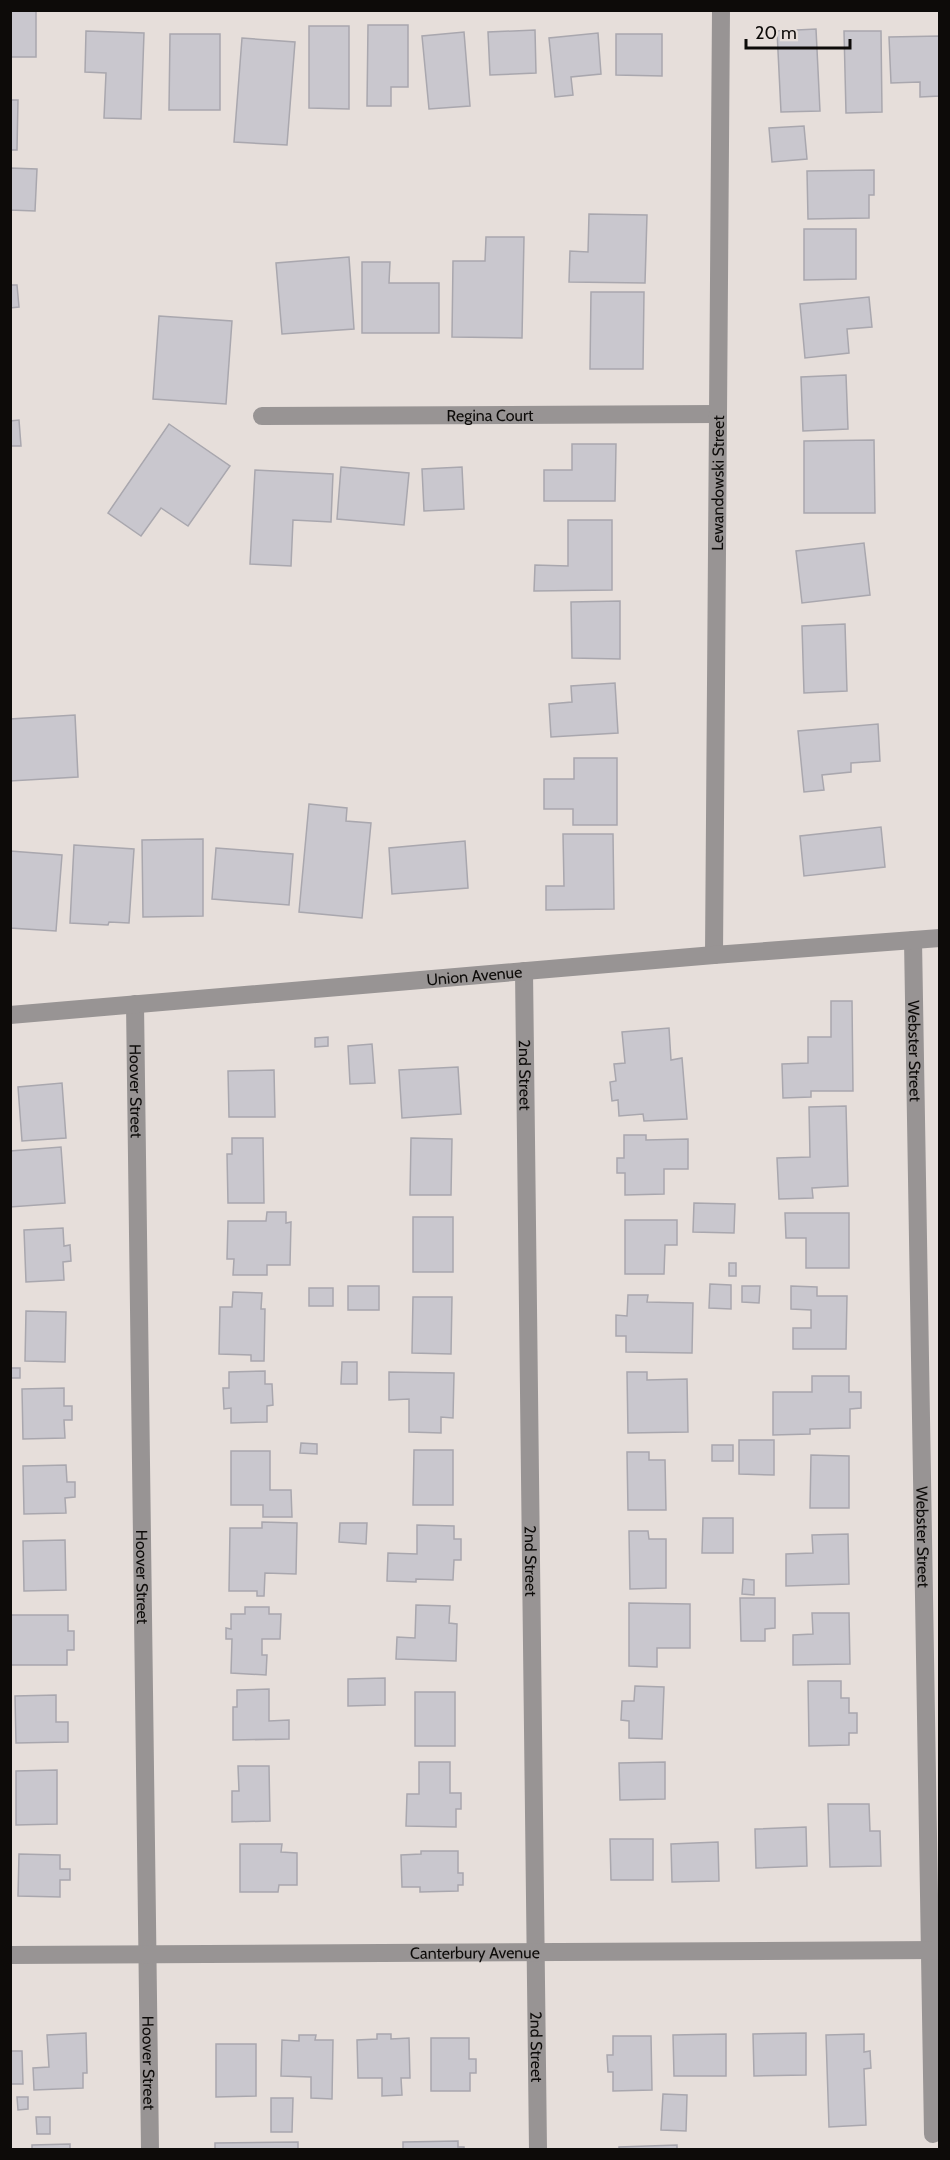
<svg xmlns="http://www.w3.org/2000/svg" width="950" height="2160" font-family="Cabin,sans-serif">
  <style>
    .building { fill: #c9c7ce; stroke: #a9a7ae; stroke-width: 1.5 }
    .lines { fill: none; stroke-linecap: round; stroke-linejoin: round }
    .street { stroke: #989494; stroke-width: 18 }
    .labels { text-anchor: middle; dominant-baseline: central; stroke-width: 4.5; stroke-linejoin: round; paint-order: stroke }
    .street-label { font-size: 16px; fill: #0d0b09; stroke: #e6deda }
  </style>
  <rect width="100%" height="100%" fill="#e6deda"/>
  <!-- building -->
  <g class="building">
    <rect x="10" y="10" width="26" height="47"/>
    <polygon points="368,25 408,25 408,87 391,87 391,106 367,106"/>
    <polygon points="309,26 349,26 349,109 309,108"/>
    <polygon points="816,29 820,111 781,112 777,31"/>
    <polygon points="535,30 536,73 490,75 488,32"/>
    <polygon points="86,31 144,33 141,119 104,118 106,73 85,72"/>
    <polygon points="844,31 881,31 882,112 846,113"/>
    <polygon points="464,32 470,106 429,109 422,36"/>
    <polygon points="598,33 601,74 571,77 573,95 555,97 549,38"/>
    <polygon points="170,34 220,34 220,110 169,110"/>
    <polygon points="616,34 662,34 662,76 616,75"/>
    <polygon points="940,36 940,96 920,97 920,82 891,83 889,37"/>
    <polygon points="242,38 295,42 287,145 234,142"/>
    <polygon points="10,100 18,100 17,150 10,150"/>
    <polygon points="804,126 807,159 772,162 769,128"/>
    <polygon points="10,168 37,169 35,211 10,210"/>
    <polygon points="874,170 874,195 869,195 869,218 808,219 807,171"/>
    <polygon points="589,214 647,215 645,283 569,282 570,251 588,252"/>
    <polygon points="804,229 856,229 856,279 804,280"/>
    <polygon points="486,237 524,237 522,338 452,337 453,261 485,261"/>
    <polygon points="349,257 354,329 282,334 276,263"/>
    <polygon points="362,262 390,262 389,283 439,283 439,333 362,333"/>
    <polygon points="10,285 17,285 19,307 10,308"/>
    <polygon points="591,292 644,292 643,369 590,369"/>
    <polygon points="869,297 872,327 847,329 849,353 805,358 800,304"/>
    <polygon points="159,316 232,321 226,404 153,399"/>
    <polygon points="846,375 848,429 803,431 801,377"/>
    <polygon points="19,420 21,446 10,446 10,421"/>
    <polygon points="169,424 230,466 188,526 161,508 141,536 108,513"/>
    <polygon points="874,440 875,513 804,513 804,441"/>
    <polygon points="572,444 616,444 615,501 544,501 544,470 572,470"/>
    <polygon points="341,467 409,473 404,525 337,519"/>
    <polygon points="462,467 464,509 424,511 422,469"/>
    <polygon points="255,470 333,474 331,522 293,520 291,566 250,564"/>
    <polygon points="568,520 612,520 612,590 534,591 535,565 568,566"/>
    <polygon points="864,543 870,595 802,603 796,551"/>
    <polygon points="620,601 620,659 572,658 571,602"/>
    <polygon points="845,624 847,691 804,693 802,626"/>
    <polygon points="615,683 618,733 551,737 549,704 572,702 571,686"/>
    <polygon points="75,715 78,777 10,781 10,719"/>
    <polygon points="878,724 880,761 851,763 851,772 822,775 824,790 804,792 798,731"/>
    <polygon points="574,758 617,758 617,825 573,825 573,809 544,809 544,779 574,779"/>
    <polygon points="309,804 347,808 346,821 371,823 362,918 299,912"/>
    <polygon points="881,827 885,867 804,876 800,836"/>
    <polygon points="563,834 613,834 614,909 546,910 546,886 564,886"/>
    <polygon points="203,839 203,916 143,917 142,840"/>
    <polygon points="465,841 468,888 392,894 389,848"/>
    <polygon points="74,845 134,849 129,923 109,922 108,925 70,923"/>
    <polygon points="216,848 293,854 289,905 212,899"/>
    <polygon points="10,851 62,855 56,931 10,928"/>
    <polygon points="831,1001 852,1001 853,1091 811,1091 811,1097 783,1098 782,1064 808,1063 808,1037 831,1037"/>
    <polygon points="669,1028 671,1060 682,1058 687,1119 644,1121 643,1114 619,1116 618,1100 612,1101 610,1082 616,1081 614,1064 625,1063 622,1032"/>
    <polygon points="328,1037 328,1046 315,1047 315,1038"/>
    <polygon points="372,1044 375,1083 350,1084 348,1046"/>
    <polygon points="458,1067 461,1114 402,1118 399,1070"/>
    <polygon points="274,1070 275,1117 229,1117 228,1071"/>
    <polygon points="62,1083 66,1138 22,1141 18,1087"/>
    <polygon points="846,1106 848,1186 812,1188 813,1198 779,1199 777,1158 810,1157 809,1107"/>
    <polygon points="624,1135 646,1135 646,1140 688,1139 688,1169 664,1169 664,1194 625,1195 625,1173 617,1173 617,1158 624,1158"/>
    <polygon points="232,1138 263,1138 264,1203 228,1203 227,1154 232,1154"/>
    <polygon points="411,1138 452,1139 451,1195 410,1195"/>
    <polygon points="61,1147 65,1203 10,1207 10,1151"/>
    <polygon points="694,1203 735,1204 734,1233 693,1232"/>
    <polygon points="267,1212 286,1212 286,1223 291,1222 290,1265 267,1265 267,1275 233,1275 234,1259 227,1259 228,1221 266,1221"/>
    <polygon points="785,1213 849,1213 849,1268 806,1268 806,1238 786,1238"/>
    <rect x="413" y="1217" width="40" height="55"/>
    <polygon points="625,1220 677,1220 677,1245 665,1245 664,1274 625,1274"/>
    <polygon points="63,1228 64,1246 70,1245 71,1261 63,1262 64,1280 26,1282 24,1230"/>
    <rect x="729" y="1263" width="7" height="13"/>
    <polygon points="710,1284 731,1285 731,1309 709,1308"/>
    <rect x="348" y="1286" width="31" height="24"/>
    <polygon points="742,1286 760,1286 759,1303 742,1302"/>
    <polygon points="791,1286 817,1287 817,1296 847,1296 846,1349 793,1349 793,1328 811,1328 811,1310 791,1309"/>
    <rect x="309" y="1288" width="24" height="18"/>
    <polygon points="233,1292 262,1293 261,1309 265,1309 264,1361 251,1361 251,1355 219,1354 220,1307 232,1307"/>
    <polygon points="628,1295 648,1295 647,1302 693,1303 692,1353 626,1352 626,1336 616,1336 616,1315 627,1316"/>
    <polygon points="413,1297 452,1297 451,1354 412,1353"/>
    <polygon points="26,1311 66,1312 65,1362 25,1361"/>
    <polygon points="342,1362 357,1362 357,1384 341,1384"/>
    <rect x="10" y="1368" width="10" height="10"/>
    <polygon points="265,1371 265,1384 272,1384 273,1405 267,1406 267,1422 231,1423 231,1408 224,1409 223,1388 229,1388 229,1372"/>
    <polygon points="389,1372 454,1373 453,1418 441,1417 441,1433 409,1432 409,1399 389,1400"/>
    <polygon points="627,1372 647,1372 647,1380 687,1379 688,1432 628,1433"/>
    <polygon points="812,1376 849,1376 849,1392 861,1392 861,1408 850,1409 850,1428 810,1429 810,1434 773,1435 773,1392 812,1392"/>
    <polygon points="64,1388 64,1406 72,1406 72,1420 64,1420 65,1438 23,1439 22,1389"/>
    <polygon points="739,1440 774,1440 774,1475 739,1474"/>
    <polygon points="301,1443 317,1444 317,1454 300,1453"/>
    <rect x="712" y="1445" width="21" height="16"/>
    <polygon points="414,1450 453,1450 453,1505 413,1505"/>
    <polygon points="231,1451 270,1451 270,1490 291,1490 292,1517 263,1517 263,1505 231,1505"/>
    <polygon points="627,1452 649,1452 649,1460 665,1460 666,1510 628,1510"/>
    <polygon points="811,1455 849,1456 849,1508 810,1508"/>
    <polygon points="66,1465 67,1482 75,1482 75,1497 65,1498 66,1513 24,1514 23,1466"/>
    <polygon points="703,1518 733,1518 733,1553 702,1553"/>
    <polygon points="262,1522 297,1523 296,1574 265,1573 264,1596 257,1596 257,1591 229,1591 230,1528 262,1528"/>
    <polygon points="340,1523 367,1523 366,1544 339,1542"/>
    <polygon points="417,1525 454,1526 454,1539 461,1539 461,1560 454,1560 453,1580 416,1579 416,1582 387,1581 388,1553 417,1554"/>
    <polygon points="629,1531 648,1531 649,1539 666,1539 666,1588 630,1589"/>
    <polygon points="848,1534 849,1584 786,1586 786,1554 813,1553 812,1535"/>
    <polygon points="65,1540 66,1590 24,1591 23,1541"/>
    <polygon points="743,1579 754,1580 754,1595 742,1594"/>
    <polygon points="740,1598 775,1598 775,1628 765,1629 765,1641 741,1641"/>
    <polygon points="629,1603 690,1604 690,1648 657,1648 657,1667 629,1666"/>
    <polygon points="416,1605 450,1606 449,1623 457,1624 456,1661 396,1659 397,1637 415,1638"/>
    <polygon points="245,1607 269,1607 269,1614 281,1614 280,1639 262,1639 262,1655 267,1655 266,1675 231,1673 232,1639 226,1639 226,1628 231,1629 231,1614 245,1614"/>
    <polygon points="812,1613 849,1613 850,1664 793,1665 793,1635 813,1634"/>
    <polygon points="10,1615 68,1615 68,1631 74,1631 74,1650 67,1650 67,1665 10,1665"/>
    <polygon points="385,1678 385,1705 348,1706 348,1679"/>
    <polygon points="808,1681 841,1681 841,1698 849,1698 849,1713 857,1713 857,1733 849,1733 849,1745 809,1746"/>
    <polygon points="635,1686 664,1687 662,1739 629,1738 629,1721 621,1720 622,1701 634,1701"/>
    <polygon points="269,1689 269,1721 289,1720 289,1739 233,1740 233,1707 237,1707 237,1690"/>
    <rect x="415" y="1692" width="40" height="54"/>
    <polygon points="56,1695 56,1722 68,1722 68,1742 16,1743 15,1696"/>
    <polygon points="419,1762 450,1762 450,1793 461,1793 461,1809 456,1809 456,1827 406,1826 407,1794 419,1794"/>
    <polygon points="665,1762 665,1799 620,1800 619,1763"/>
    <polygon points="238,1766 269,1766 270,1821 232,1822 232,1791 239,1791"/>
    <polygon points="57,1770 57,1824 16,1825 16,1771"/>
    <polygon points="828,1804 869,1804 870,1831 880,1831 881,1866 830,1867"/>
    <polygon points="806,1827 807,1866 756,1868 755,1829"/>
    <polygon points="610,1839 653,1839 653,1880 611,1880"/>
    <polygon points="718,1842 719,1881 672,1882 671,1844"/>
    <polygon points="240,1844 282,1844 281,1852 297,1853 297,1885 279,1885 278,1892 240,1892"/>
    <polygon points="421,1851 458,1851 458,1873 463,1873 463,1885 458,1885 458,1891 420,1892 420,1887 402,1887 401,1855 421,1854"/>
    <polygon points="19,1854 60,1855 60,1869 70,1869 70,1880 60,1880 60,1897 18,1896"/>
    <polygon points="86,2033 87,2073 83,2073 83,2088 34,2090 33,2068 49,2067 47,2035"/>
    <polygon points="806,2033 806,2075 754,2076 753,2034"/>
    <polygon points="377,2034 391,2034 391,2039 409,2038 410,2078 401,2078 402,2095 382,2096 382,2078 358,2078 357,2040 377,2039"/>
    <polygon points="726,2034 726,2076 674,2076 673,2035"/>
    <polygon points="864,2034 864,2052 870,2051 871,2068 864,2069 866,2125 829,2127 826,2035"/>
    <polygon points="299,2035 316,2035 315,2040 333,2040 332,2099 311,2098 311,2077 281,2076 282,2040 299,2041"/>
    <polygon points="613,2036 651,2036 652,2090 613,2091 613,2072 608,2072 607,2055 613,2055"/>
    <polygon points="431,2038 469,2038 469,2059 476,2059 476,2073 470,2073 470,2091 431,2091"/>
    <polygon points="216,2044 256,2044 256,2096 216,2097"/>
    <polygon points="10,2051 22,2051 23,2084 10,2084"/>
    <polygon points="663,2094 687,2095 686,2131 661,2130"/>
    <polygon points="17,2097 28,2097 28,2109 18,2110"/>
    <polygon points="271,2098 293,2098 292,2132 271,2132"/>
    <polygon points="36,2117 50,2117 50,2134 37,2134"/>
    <polygon points="458,2141 458,2147 464,2147 464,2150 403,2150 403,2142"/>
    <polygon points="298,2142 298,2150 215,2150 215,2143"/>
    <polygon points="70,2144 70,2150 32,2150 32,2145"/>
    <polygon points="677,2145 677,2150 619,2150 619,2147"/>
  </g>
  <g class="lines">
    <!-- street -->
    <g class="street">
      <path id="s1" d="M262,416l456,-2"/>
      <path id="s2" d="M913,940l20,1194"/>
      <path id="s3" d="M714,955l7,-945"/>
      <path id="s4" d="M524,971l14,1179"/>
      <path id="s5" d="M135,1004l15,1146"/>
      <path id="s6" d="M10,1015l704,-60 226,-17"/>
      <path id="s7" d="M10,1955l929,-5"/>
    </g>
  </g>
  <g class="labels">
    <!-- street labels -->
    <g class="street-label">
      <text stroke="none"><textPath href="#s1" startOffset="228">Regina Court</textPath></text>
      <text stroke="none"><textPath href="#s3" startOffset="472">Lewandowski Street</textPath></text>
      <text stroke="none"><textPath href="#s6" startOffset="466">Union Avenue</textPath></text>
      <text stroke="none"><textPath href="#s2" startOffset="111">Webster Street</textPath></text>
      <text stroke="none"><textPath href="#s4" startOffset="104">2nd Street</textPath></text>
      <text stroke="none"><textPath href="#s5" startOffset="87">Hoover Street</textPath></text>
      <text stroke="none"><textPath href="#s2" startOffset="597">Webster Street</textPath></text>
      <text stroke="none"><textPath href="#s4" startOffset="590">2nd Street</textPath></text>
      <text stroke="none"><textPath href="#s5" startOffset="573">Hoover Street</textPath></text>
      <text stroke="none"><textPath href="#s7" startOffset="465">Canterbury Avenue</textPath></text>
      <text stroke="none"><textPath href="#s4" startOffset="1076">2nd Street</textPath></text>
      <text stroke="none"><textPath href="#s5" startOffset="1059">Hoover Street</textPath></text>
    </g>
  </g>
  <!-- border -->
  <rect width="950" height="2160" fill="none" stroke="#0d0b09" stroke-width="24"/>
  <!-- scale -->
  <path d="M746 39v9h104v-9" fill="none" stroke="#0d0b09" stroke-width="3"/>
  <text x="755" y="39" font-size="18" fill="#0d0b09" stroke="#e6deda" stroke-width="4.5" paint-order="stroke">20 m</text>
</svg>
